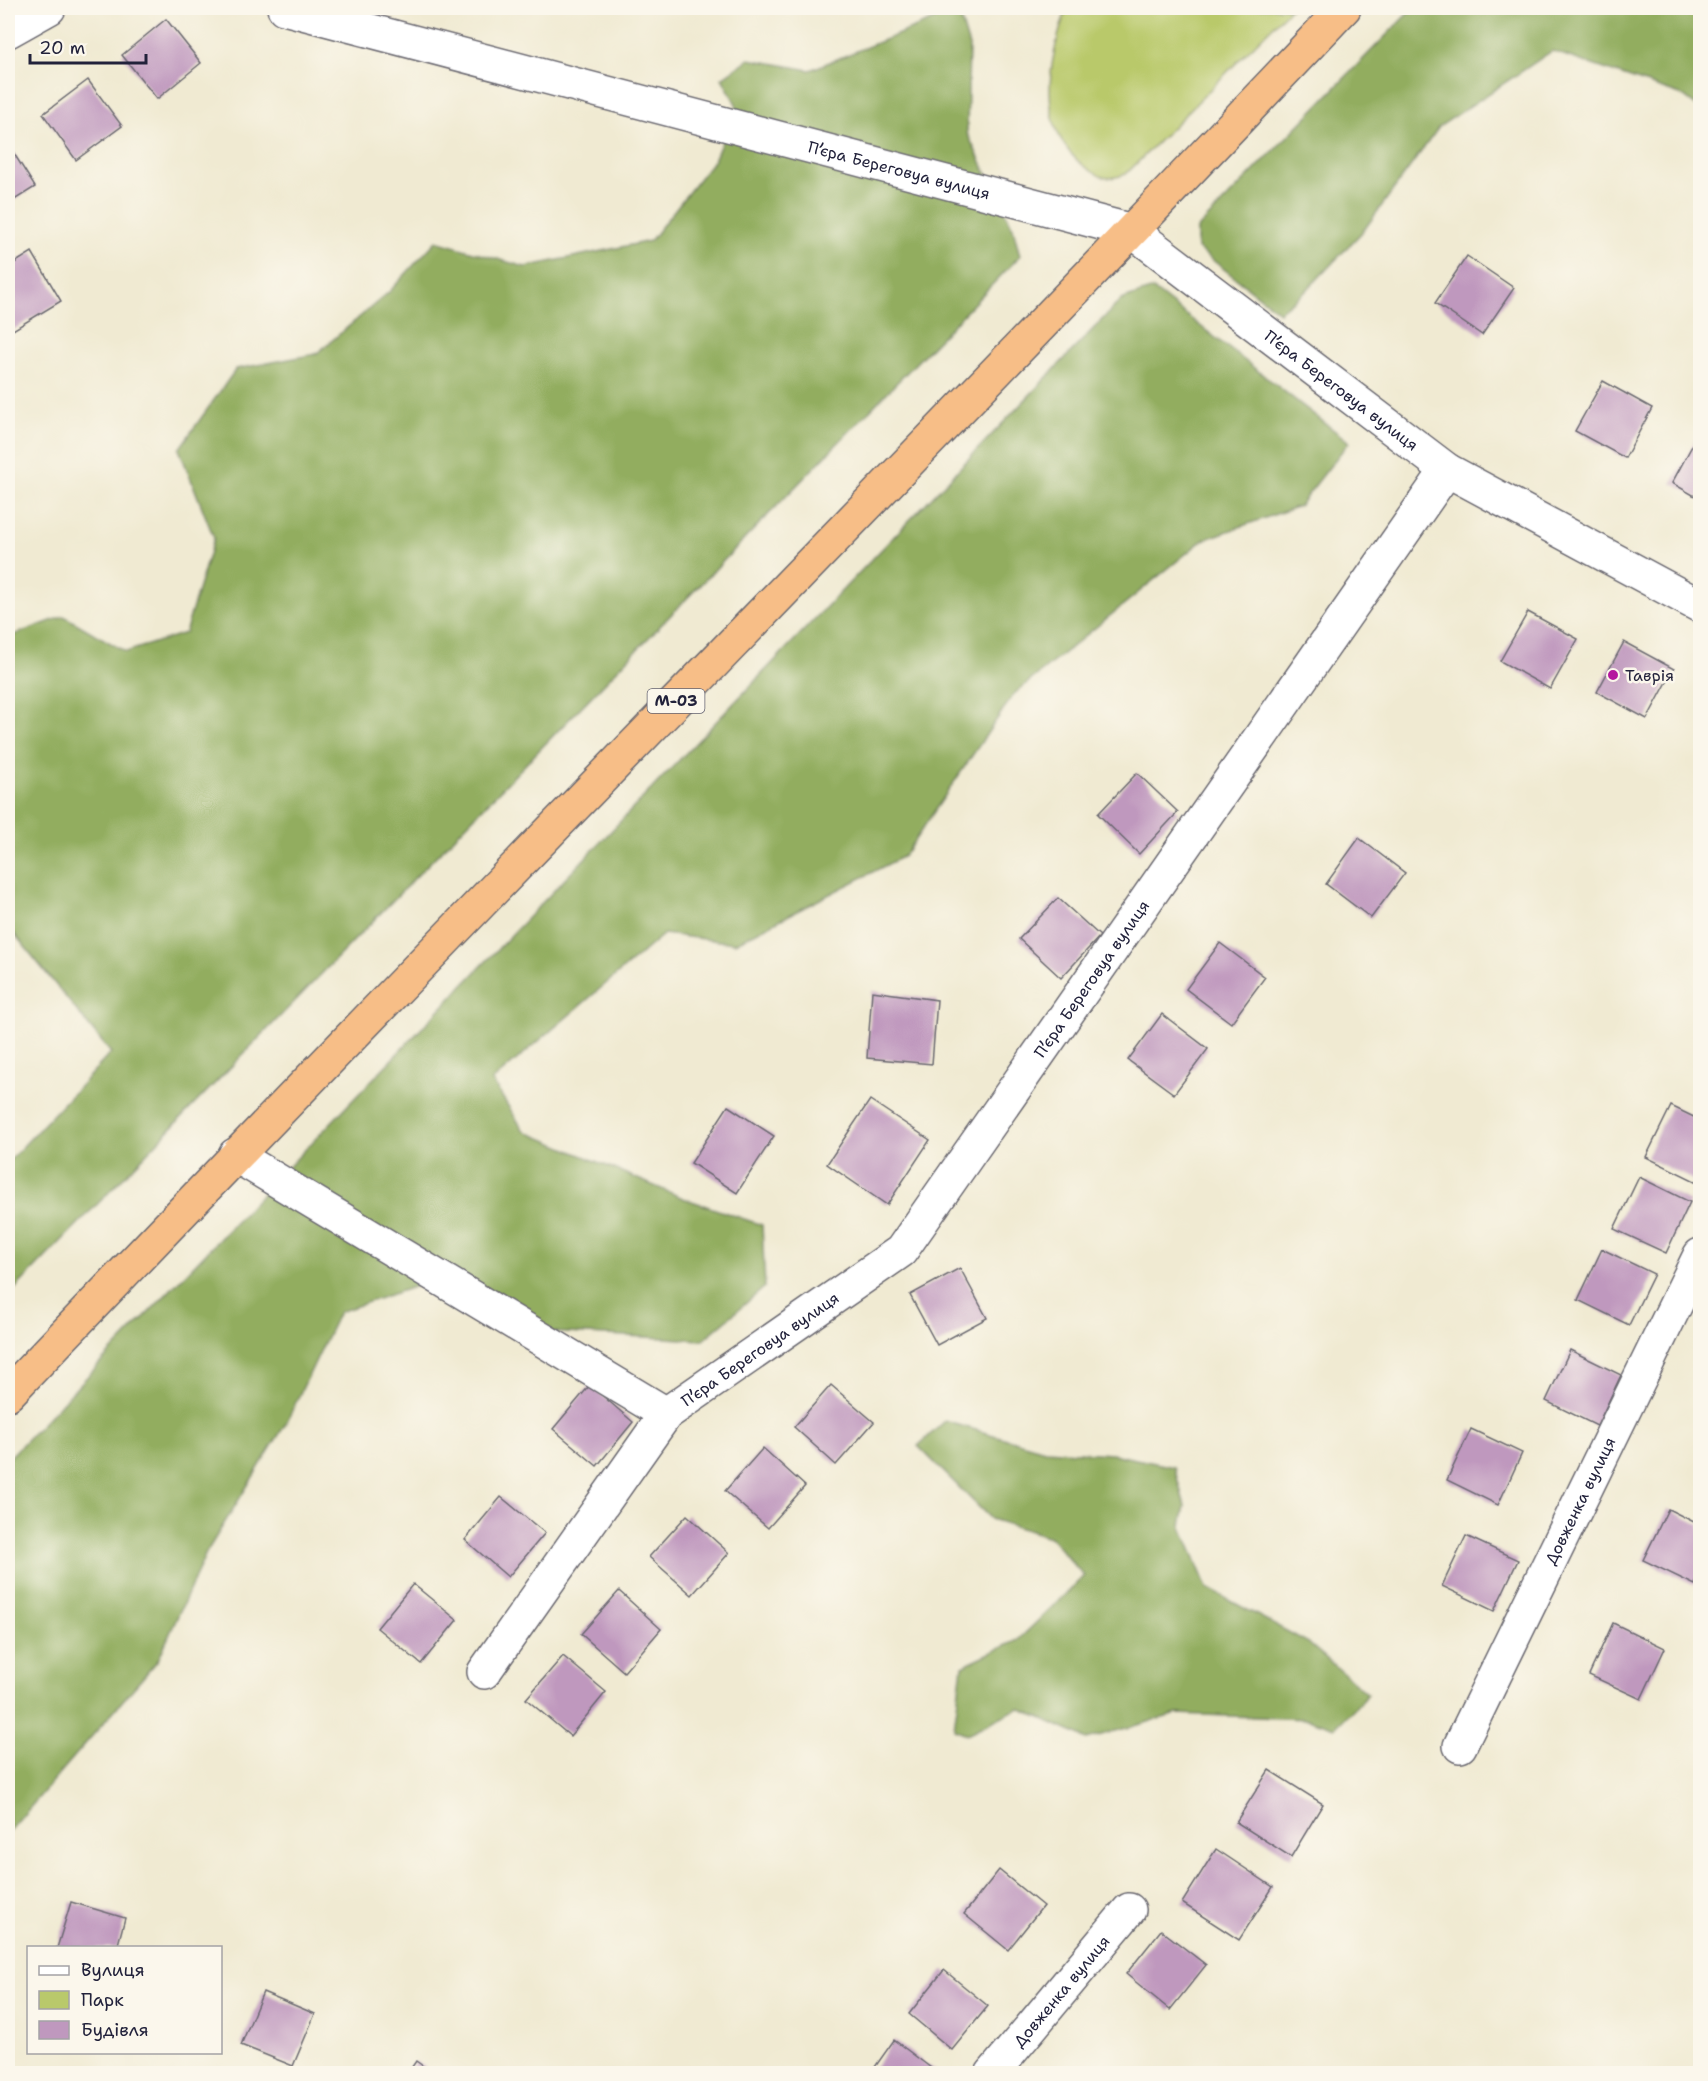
<svg xmlns="http://www.w3.org/2000/svg" width="1708" height="2081" font-family="'Shantell Sans',sans-serif">
  <style>
    .green { fill: #b9c96b; stroke: #6e7653; stroke-width: 1.5 }
    .forest { fill: #92ad5f; stroke: #5a684d; stroke-width: 1.5 }
    .building { fill: #bf98be }
    .lines { fill: none; stroke-linecap: round; stroke-linejoin: round }
    .minor-casing { stroke: #6a6870; stroke-width: 36 }
    .highway-casing { stroke: #6a6870; stroke-width: 36 }
    .minor { stroke: #fff; stroke-width: 33 }
    .highway { stroke: #f7be87; stroke-width: 33 }
    .poi-dot { fill: #b5179e; stroke: #fbf7ec; stroke-width: 2 }
    .labels { text-anchor: middle; dominant-baseline: central; stroke-width: 5; stroke-linejoin: round; paint-order: stroke }
    .shield { fill: #fbf7ec; stroke: #636270; stroke-width: 1.5 }
    .shield-label { font-size: 15px; font-weight: bold; fill: #22223b }
    .street-label { font-size: 16px; fill: #22223b; stroke: #fbf7ec }
    .poi-label { font-size: 16px; fill: #22223b; stroke: #fbf7ec; text-anchor: start }
  </style>
  <rect width="100%" height="100%" fill="#fbf7ec"/>
  <filter id="ink" filterUnits="userSpaceOnUse"><feTurbulence type="fractalNoise" baseFrequency=".0167" numOctaves="2"/><feDisplacementMap in="SourceGraphic" scale="12" xChannelSelector="R" yChannelSelector="G"/><feConvolveMatrix kernelMatrix="1 2 1 2 8 2 1 2 1" color-interpolation-filters="sRGB"/></filter>
  <filter id="wash" filterUnits="userSpaceOnUse"><feTurbulence type="fractalNoise" baseFrequency=".008" numOctaves="4" result="noise"/><feDisplacementMap in="SourceGraphic" scale="24" xChannelSelector="R" yChannelSelector="G"/><feGaussianBlur stdDeviation="1.35" result="paint"/><feColorMatrix in="noise" values="0 0 0 0 0 0 0 0 0 0 0 0 0 0 0 0 0 1.4 0 .05"/><feComposite in="paint" operator="in"/></filter>
  <g filter="url(#wash)">
    <rect width="100%" height="100%" fill="#f0ead2"/>
    <!-- green -->
    <path class="green" d="M1067,8h224l-165,166c-18,7 -26,4 -42,-8 -50,-38 -35,-107 -17,-158z"/>
    <!-- forest -->
    <g class="forest">
      <polygon points="1413,8 1700,8 1700,109 1683,96 1552,51 1439,127 1364,230 1305,292 1279,312 1197,248 1197,229"/>
      <polygon points="958,10 969,46 967,133 1013,228 1020,256 8,1296 8,1162 111,1053 8,926 8,637 64,616 126,652 185,633 214,538 179,449 236,369 316,354 389,292 436,241 525,267 650,241 714,160 737,106 722,78 749,59 810,70"/>
      <polygon points="1153,289 1349,442 1299,506 1203,540 1014,694 904,856 735,943 664,934 492,1081 524,1131 683,1198 762,1225 765,1287 703,1340 527,1331 440,1278 339,1312 285,1425 206,1553 158,1660 8,1833 8,1459 1121,300"/>
      <polygon points="945,1421 1045,1450 1112,1454 1174,1467 1185,1506 1181,1525 1207,1588 1307,1642 1368,1694 1335,1728 1309,1719 1177,1714 1087,1739 1019,1708 967,1734 954,1729 962,1666 1018,1640 1084,1576 1050,1537 991,1519 918,1446"/>
    </g>
    <g id="blocks">
      <!-- building -->
      <g class="building">
        <polygon points="166,19 201,63 157,99 122,55"/>
        <polygon points="88,80 122,126 76,160 43,114"/>
        <polygon points="8,144 35,187 8,204"/>
        <polygon points="32,252 61,301 13,330 8,321 8,267"/>
        <polygon points="1467,256 1514,288 1482,335 1435,303"/>
        <polygon points="1603,381 1652,408 1625,458 1575,431"/>
        <polygon points="1700,431 1700,499 1672,483"/>
        <polygon points="1528,612 1578,639 1550,689 1500,661"/>
        <polygon points="1624,642 1674,669 1647,719 1597,692"/>
        <polygon points="1137,773 1178,812 1139,854 1098,814"/>
        <polygon points="1359,838 1405,873 1371,918 1326,884"/>
        <polygon points="1058,898 1100,936 1061,978 1019,939"/>
        <polygon points="1220,943 1265,977 1231,1023 1186,989"/>
        <polygon points="872,991 937,1000 932,1064 867,1058"/>
        <polygon points="1162,1014 1208,1049 1174,1094 1128,1060"/>
        <polygon points="870,1100 930,1140 887,1205 827,1164"/>
        <polygon points="728,1106 774,1136 737,1193 691,1163"/>
        <polygon points="1671,1106 1700,1120 1700,1175 1697,1182 1646,1157"/>
        <polygon points="1639,1177 1690,1202 1666,1253 1614,1229"/>
        <polygon points="1602,1249 1654,1274 1629,1325 1578,1300"/>
        <polygon points="960,1268 987,1318 937,1345 910,1295"/>
        <polygon points="1570,1350 1621,1375 1597,1426 1546,1401"/>
        <polygon points="590,1385 633,1422 597,1466 553,1429"/>
        <polygon points="831,1385 874,1422 836,1465 794,1427"/>
        <polygon points="1471,1429 1522,1453 1498,1505 1447,1480"/>
        <polygon points="763,1448 805,1486 768,1528 725,1491"/>
        <polygon points="501,1497 545,1533 508,1577 465,1540"/>
        <polygon points="1668,1509 1700,1525 1700,1573 1695,1585 1643,1560"/>
        <polygon points="687,1515 729,1553 692,1595 649,1557"/>
        <polygon points="1466,1536 1518,1560 1494,1611 1442,1586"/>
        <polygon points="413,1584 457,1620 421,1664 377,1628"/>
        <polygon points="619,1591 661,1629 624,1672 581,1634"/>
        <polygon points="1613,1623 1665,1648 1641,1699 1589,1675"/>
        <polygon points="563,1656 606,1692 570,1736 526,1699"/>
        <polygon points="1269,1770 1323,1804 1291,1857 1236,1822"/>
        <polygon points="1216,1849 1273,1887 1239,1940 1182,1903"/>
        <polygon points="999,1870 1043,1906 1008,1950 964,1914"/>
        <polygon points="71,1902 125,1918 117,1948 57,1948"/>
        <polygon points="1161,1930 1206,1965 1170,2010 1126,1974"/>
        <polygon points="944,1970 988,2006 952,2050 909,2014"/>
        <polygon points="263,1992 315,2014 293,2066 241,2045"/>
        <polygon points="894,2040 939,2074 870,2074"/>
        <polygon points="416,2061 434,2074 407,2074"/>
      </g>
    </g>
  </g>
  <g filter="url(#ink)">
    <use href="#blocks" fill-opacity="0" stroke="#6a6870" stroke-width="1.5"/>
    <g class="lines">
      <defs>
        <g id="minor">
          <path id="s1" d="M284,8l848,223 315,239 253,136"/>
          <polyline points="8,31 49,8"/>
          <polyline points="235,1155 666,1414"/>
          <path id="s2" d="M484,1672l182,-258 235,-163 546,-781"/>
          <path id="s3" d="M1460,1746l240,-491"/>
          <path id="s4" d="M992,2074l137,-164"/>
        </g>
        <path id="highway" d="M8,1394c442,-465 895,-920 1336,-1386"/>
      </defs>
      <!-- minor casing -->
      <use href="#minor" class="minor-casing"/>
      <!-- highway casing -->
      <use href="#highway" class="highway-casing"/>
      <!-- minor -->
      <use href="#minor" class="minor"/>
      <!-- highway -->
      <use href="#highway" class="highway"/>
    </g>
  </g>
  <!-- markers -->
  <circle class="poi-dot" cx="1613" cy="675" r="6"/>
  <g class="labels">
    <!-- shield labels -->
    <rect class="shield" x="647.5" y="689" width="57" height="24" rx="4.5"/>
    <g class="shield-label">
      <text x="676" y="701">М-03</text>
    </g>
    <!-- street labels -->
    <g class="street-label">
      <text stroke="none"><textPath href="#s1" startOffset="636">П’єра Береговуа вулиця</textPath></text>
      <text stroke="none"><textPath href="#s1" startOffset="1140">П’єра Береговуа вулиця</textPath></text>
      <text stroke="none"><textPath href="#s2" startOffset="934">П’єра Береговуа вулиця</textPath></text>
      <text stroke="none"><textPath href="#s2" startOffset="430">П’єра Береговуа вулиця</textPath></text>
      <text stroke="none"><textPath href="#s3" startOffset="273">Довженка вулиця</textPath></text>
      <text stroke="none"><textPath href="#s4" startOffset="108">Довженка вулиця</textPath></text>
    </g>
    <!-- poi labels -->
    <g class="poi-label">
      <text x="1625" y="675">Таврiя</text>
    </g>
  </g>
  <!-- margin -->
  <rect width="1708" height="2081" fill="none" stroke="#fbf7ec" stroke-width="30"/>
  <!-- legend -->
  <rect x="27" y="1946" width="195" height="108" fill="#fbf7ec" stroke="#a4a2a5" stroke-width="1.5"/>
  <rect x="39" y="1966" width="30" height="9" fill="#ffffff" stroke="#a4a2a5" stroke-width="1.5"/>
  <text x="81" y="1976" font-size="18" fill="#22223b">Вулиця</text>
  <rect x="39" y="1991" width="30" height="18" fill="#b9c96b" stroke="#a4a2a5" stroke-width="1.5"/>
  <text x="81" y="2006" font-size="18" fill="#22223b">Парк</text>
  <rect x="39" y="2021" width="30" height="18" fill="#bf98be" stroke="#a4a2a5" stroke-width="1.5"/>
  <text x="81" y="2036" font-size="18" fill="#22223b">Будівля</text>
  <!-- scale -->
  <path d="M30 54v9h116v-9" fill="none" stroke="#22223b" stroke-width="3"/>
  <text x="39" y="54" font-size="18" fill="#22223b" stroke="#fbf7ec" stroke-width="4.5" paint-order="stroke">20 m</text>
</svg>
